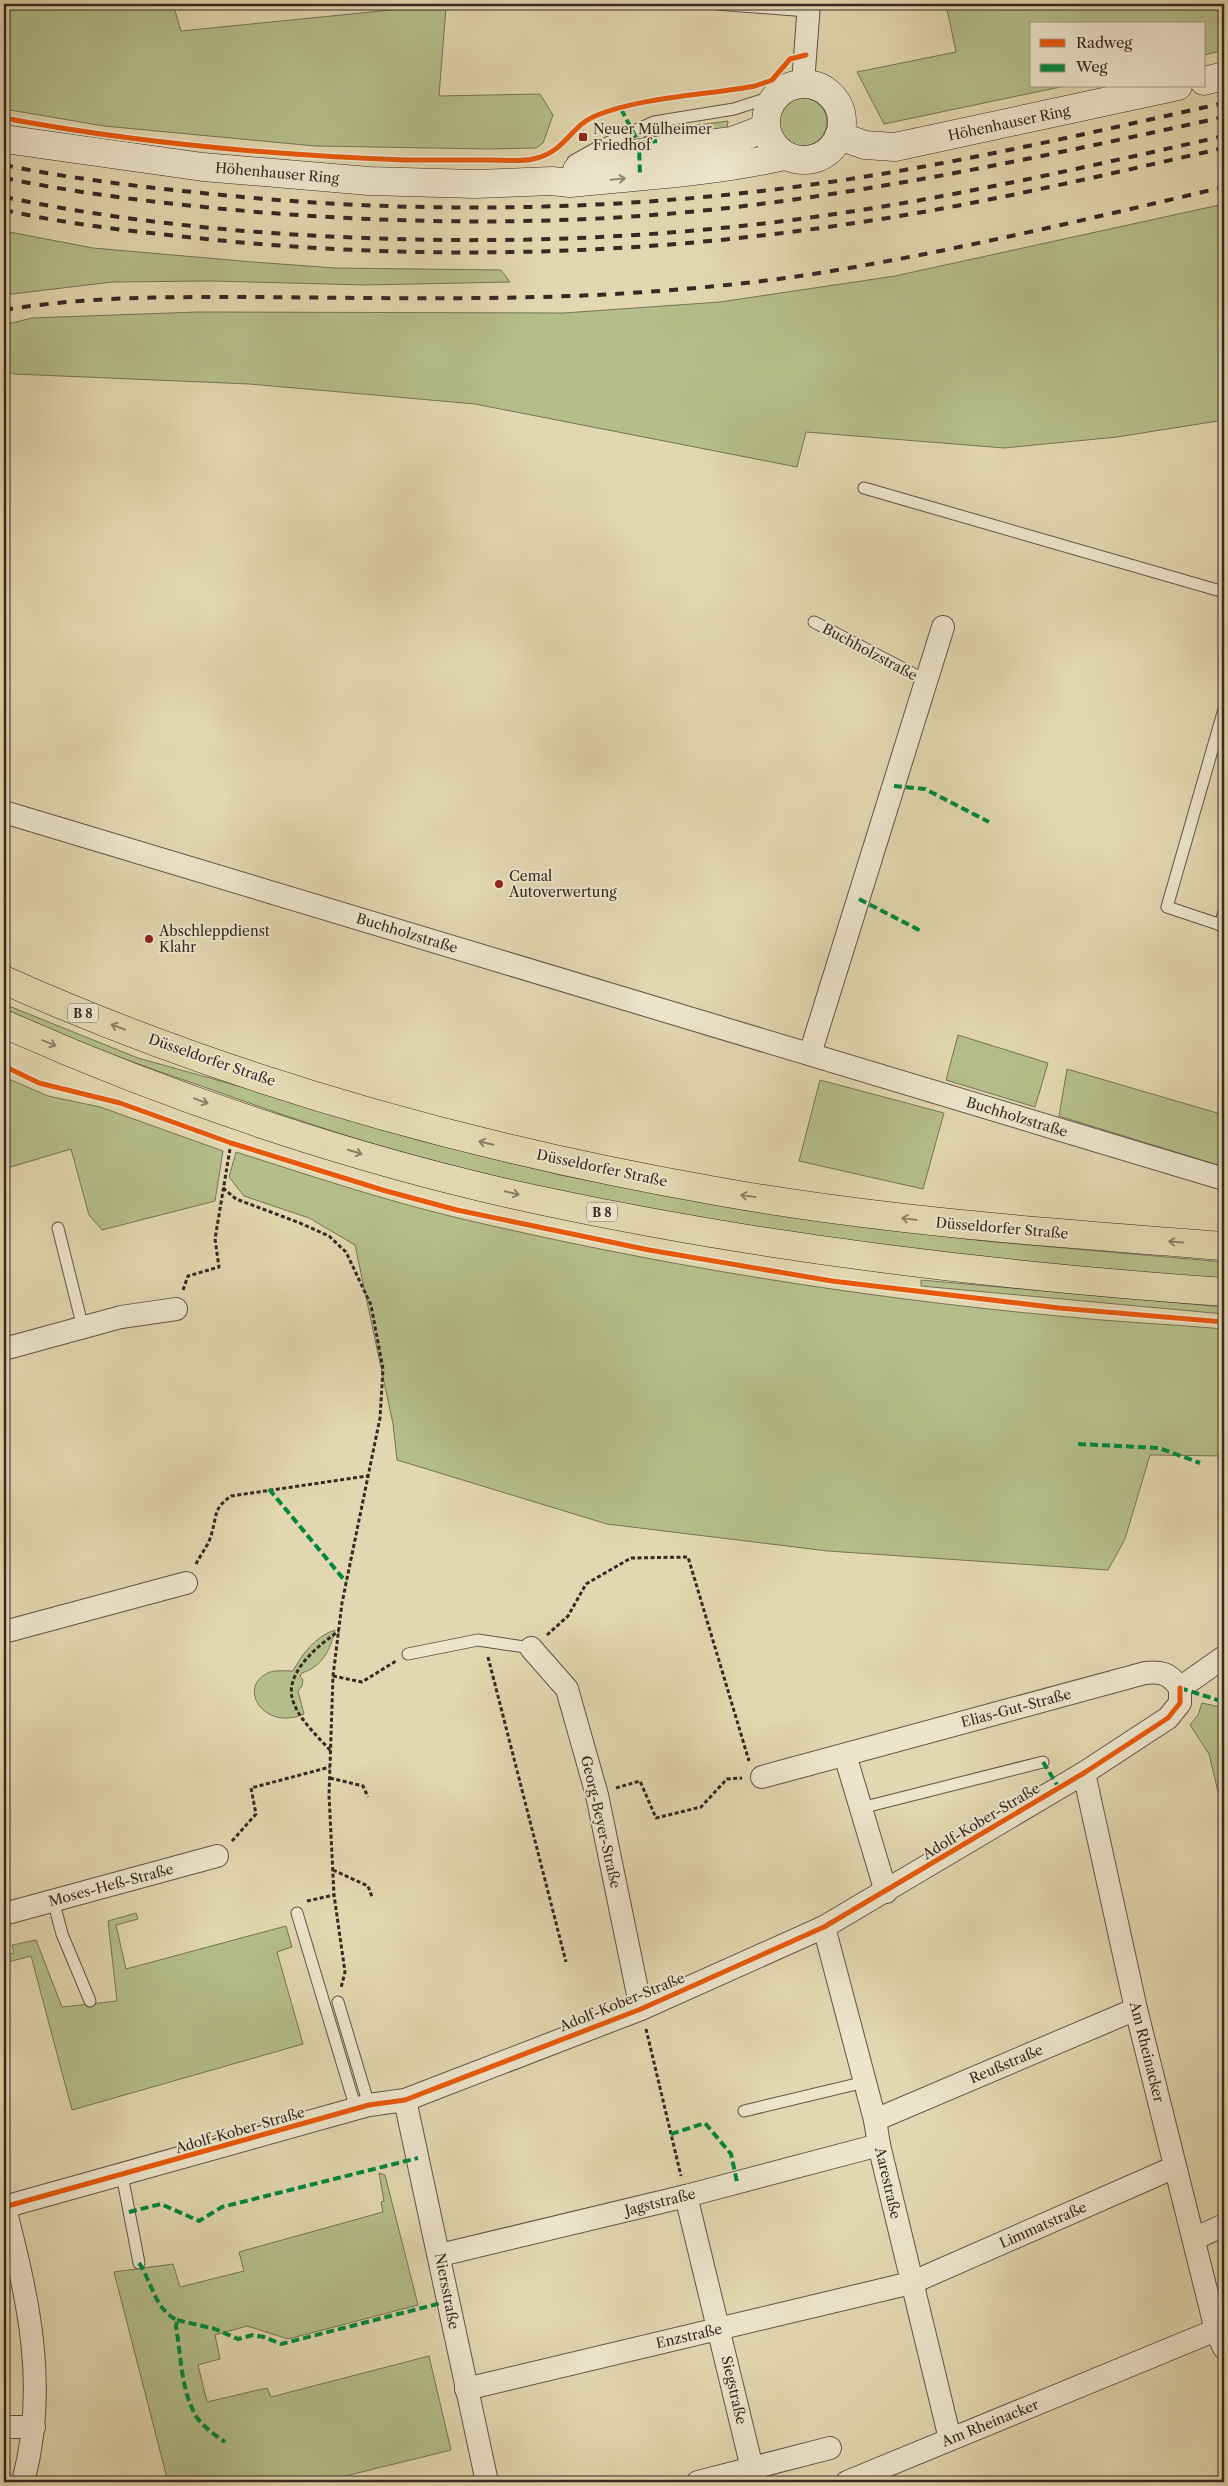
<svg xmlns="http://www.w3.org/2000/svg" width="1228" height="2486" font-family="'Libre Caslon Text',serif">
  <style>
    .green { fill: #b4be8a; stroke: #767456 }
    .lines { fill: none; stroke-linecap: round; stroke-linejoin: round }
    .lane-casing { stroke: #625446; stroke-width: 13 }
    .street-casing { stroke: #625446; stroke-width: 24 }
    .secondary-casing { stroke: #372922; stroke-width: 29 }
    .primary-casing { stroke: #372922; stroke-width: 29 }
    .path { stroke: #372922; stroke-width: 3; stroke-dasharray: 4 2.5; stroke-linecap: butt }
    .lane { stroke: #ece5cc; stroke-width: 11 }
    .street { stroke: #ece5cc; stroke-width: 22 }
    .secondary { stroke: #ece5cc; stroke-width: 28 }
    .primary { stroke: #e2d7b0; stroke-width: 28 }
    .rail { stroke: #372922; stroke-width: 4; stroke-dasharray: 9 9; stroke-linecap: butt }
    .quiet { stroke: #00873e; stroke-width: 4; stroke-dasharray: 8 4; stroke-linecap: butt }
    .cycleway-casing { stroke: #ece5cc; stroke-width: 8 }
    .cycleway { stroke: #e8590c; stroke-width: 5 }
    .oneway { stroke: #928777 }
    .oneway2 { stroke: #8c8069 }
    .poi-dot { fill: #8f2418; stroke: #ece5cc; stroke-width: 2 }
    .labels { text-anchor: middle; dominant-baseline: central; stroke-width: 4; stroke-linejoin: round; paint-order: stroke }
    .shield { fill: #ece5cc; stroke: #6d6155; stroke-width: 1 }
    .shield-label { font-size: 12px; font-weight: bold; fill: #372922 }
    .street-label { font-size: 14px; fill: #372922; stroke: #ece5cc }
    .poi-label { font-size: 14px; fill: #372922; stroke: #ece5cc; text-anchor: start }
  </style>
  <rect width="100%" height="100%" fill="#e2d7b0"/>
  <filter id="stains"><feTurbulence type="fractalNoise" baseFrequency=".004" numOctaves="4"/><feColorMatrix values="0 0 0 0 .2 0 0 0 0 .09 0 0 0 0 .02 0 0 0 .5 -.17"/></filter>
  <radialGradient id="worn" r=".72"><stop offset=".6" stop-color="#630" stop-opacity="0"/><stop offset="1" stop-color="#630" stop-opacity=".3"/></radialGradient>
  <!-- green -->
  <g class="green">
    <polygon points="4,4 173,4 181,31 421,7 446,8 439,96 540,94 553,115 543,143 536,148 489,149 315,146 104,126 4,109"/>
    <polygon points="946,4 1224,4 1224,50 1204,55 1204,24 1032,24 1032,86 1065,86 884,124 857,72 956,52"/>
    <circle cx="803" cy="122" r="24"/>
    <polygon points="728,121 727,129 682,135 681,131 660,133 660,137 644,137 661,130"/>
    <polygon points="1224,204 1224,420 1117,437 1004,448 806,432 797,467 475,404 250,384 14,374 4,369 4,325 32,318 198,312 564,313 720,302 895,276"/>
    <polygon points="4,231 93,248 253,262 335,268 501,270 510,282 365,285 212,281 112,282 4,295"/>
    <path d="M4,1004l134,54 140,39 140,43 147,36 179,34 240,31 240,21v17c-270,-22 -542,-50 -804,-122 -71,-19 -141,-43 -210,-68 -70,-24 -139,-48 -206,-79z"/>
    <polygon points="958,1035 1048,1063 1035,1107 946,1080"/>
    <polygon points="1067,1069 1224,1115 1224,1167 1059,1116"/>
    <polygon points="4,1077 48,1096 100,1107 223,1151 215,1201 102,1230 89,1215 71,1149 4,1169"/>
    <polygon points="820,1080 944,1113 923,1189 799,1161"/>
    <path d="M236,1152c72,23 144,47 218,65 198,47 401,80 604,99 55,6 111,8 166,13v127l-74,-1 -25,84 -17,31 -280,-19 -221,-27 -210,-64 -4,-36 -38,-179 -46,-27 -65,-22 -15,-19z"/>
    <polygon points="921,1280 1224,1307 1224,1314 921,1286"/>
    <path d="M335,1630c-5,20 -12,36 -33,43l-2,3 3,4 -1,6 -4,5 6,23c-40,18 -69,-28 -34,-42 6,-2 16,-1 23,-1 9,-17 23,-35 42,-41z"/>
    <polygon points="1202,1703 1224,1708 1224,1817 1209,1754 1190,1725 1198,1715"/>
    <polygon points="136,1913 138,1919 116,1925 126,1969 286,1926 292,1947 277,1952 303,2044 72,2110 31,1956 4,1963 4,1956 14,1953 12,1945 36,1940 62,2007 117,2001 108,1921"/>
    <polygon points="379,2173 385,2175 418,2305 288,2339 247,2326 215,2335 220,2359 198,2365 207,2402 267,2388 271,2397 429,2356 451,2450 321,2482 168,2482 114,2272 173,2264 180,2287 244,2271 239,2252 383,2212 381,2202 384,2201"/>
  </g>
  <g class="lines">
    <defs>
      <g id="lane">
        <polyline points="717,4 808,11"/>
        <polyline points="573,161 598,147 654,122 734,109 777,95"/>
        <polyline points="864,488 1224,592"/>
        <polyline points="814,622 927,681"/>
        <polyline points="1224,709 1167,907 1224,926"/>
        <polyline points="1220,925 1224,912"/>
        <polyline points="58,1228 83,1328"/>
        <polyline points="408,1654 478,1640 531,1648"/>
        <polyline points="861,1808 1043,1762"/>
        <polyline points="53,1900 62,1934 90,2001"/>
        <polyline points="297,1913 356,2109"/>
        <polyline points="338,2002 369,2105"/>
        <polyline points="744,2111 865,2082"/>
        <polyline points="122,2175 139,2263"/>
      </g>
      <g id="street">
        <polyline points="803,83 809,4"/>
        <polyline points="4,812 1224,1179"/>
        <polyline points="810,1054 943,627"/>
        <polyline points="4,1349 121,1317 176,1309"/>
        <polyline points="4,1632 186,1583"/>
        <polyline points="531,1648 567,1689 597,1795 641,2009"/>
        <polyline points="1180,1688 1224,1657"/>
        <polyline points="845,1755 886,1892"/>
        <polyline points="1084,1773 1136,2009 1216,2330 1224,2348"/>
        <path d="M762,1777l383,-104c17,-2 25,1 35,15"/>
        <polyline points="4,1914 217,1856"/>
        <polyline points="824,1927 875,2120 879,2145 950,2439"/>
        <polyline points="405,2100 487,2482"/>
        <polyline points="875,2120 1136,2009"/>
        <polyline points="686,2196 752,2468"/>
        <path d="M4,2205c24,93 45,181 19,277"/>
        <polyline points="4,2207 369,2105 405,2100 641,2009 824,1927 1084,1773 1168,1718 1180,1703 1180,1688"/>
        <polyline points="1194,2239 1224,2225"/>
        <polyline points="440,2255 686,2196 879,2145"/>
        <polyline points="466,2389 911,2283 1175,2167"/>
        <polyline points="4,2427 34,2427"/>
        <polyline points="698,2482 830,2448"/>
        <polyline points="847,2482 1216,2330"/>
      </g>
      <g id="secondary">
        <polyline points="1204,81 1224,76"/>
        <circle cx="804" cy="122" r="38"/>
        <polyline points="839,136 865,145 895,147 1178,86"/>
        <path d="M4,139l199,28 166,14 106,3 77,-3 18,2c72,-7 144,-11 214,-27"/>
        <polyline points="577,170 639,153 732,141 766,128"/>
      </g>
      <g id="primary">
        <path d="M4,980c226,101 468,168 712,211 168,30 338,42 508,55"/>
        <path d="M4,1024c168,75 359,139 539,177 224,48 453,75 681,91"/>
      </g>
    </defs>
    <!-- lane casing -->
    <use href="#lane" class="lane-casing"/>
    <!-- street casing -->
    <use href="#street" class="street-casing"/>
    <!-- secondary casing -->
    <use href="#secondary" class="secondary-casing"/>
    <!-- primary casing -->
    <use href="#primary" class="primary-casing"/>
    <!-- path -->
    <g class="path">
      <polyline points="223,1188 236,1199 300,1223 329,1236 346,1252 371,1305 383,1369 380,1418 342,1603 333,1676 329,1795 334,1895 345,1972 341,1988"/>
      <polyline points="183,1290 188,1276 219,1267 215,1239 231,1143"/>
      <path d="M196,1564c5,-10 14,-21 16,-32 5,-18 2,-24 19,-36l136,-20"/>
      <polyline points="547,1635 568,1616 586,1584 631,1558 688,1557 749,1761"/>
      <polyline points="488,1657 566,1962"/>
      <polyline points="333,1676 362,1682 396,1661"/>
      <path d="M330,1750c-13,-14 -31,-31 -37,-49 -10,-28 27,-57 46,-70"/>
      <polyline points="330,1778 363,1786 368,1797"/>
      <polyline points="616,1788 640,1781 656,1818 701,1807 727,1779 742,1778"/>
      <polyline points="232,1841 256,1814 251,1788 330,1767"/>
      <polyline points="333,1870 368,1886 372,1897"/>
      <polyline points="307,1901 334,1895"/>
      <polyline points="646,2029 681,2176"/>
    </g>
    <!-- lane -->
    <use href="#lane" class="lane"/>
    <!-- street -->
    <use href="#street" class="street"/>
    <!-- secondary -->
    <use href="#secondary" class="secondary"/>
    <!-- primary -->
    <use href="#primary" class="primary"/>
    <!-- rail -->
    <g class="rail">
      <path d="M4,165c68,14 139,22 208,29 184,19 367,18 550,-3 156,-18 309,-54 462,-88"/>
      <path d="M4,178c73,15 147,24 220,31 180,17 365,18 544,-6 154,-20 305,-53 456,-86"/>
      <path d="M4,197c111,23 224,35 338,40 169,8 338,1 506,-25 126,-19 251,-48 376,-76"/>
      <path d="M4,210c66,15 135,22 202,29 213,22 430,17 642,-15 126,-18 252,-48 376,-76"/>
      <path d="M4,310c84,-14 167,-13 253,-13 113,1 227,3 340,-2 71,-4 145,-10 216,-21 138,-22 275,-55 411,-87"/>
    </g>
    <!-- quiet -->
    <g class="quiet">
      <polyline points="621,109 639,143 640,176"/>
      <polyline points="639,143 657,141"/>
      <polyline points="894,786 925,789 989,822"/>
      <polyline points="859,899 923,932"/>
      <polyline points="1078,1444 1159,1448 1200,1463"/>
      <polyline points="269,1489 346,1582"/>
      <polyline points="1180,1688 1224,1702"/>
      <polyline points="1043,1762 1059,1788"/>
      <polyline points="671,2134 705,2123 731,2154 737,2182"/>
      <polyline points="129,2212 161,2204 199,2221 222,2207 418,2158"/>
      <path d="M139,2263c13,19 16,47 38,57l-1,7c5,28 5,67 22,92 7,9 17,16 27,23"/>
      <polyline points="177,2320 215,2329 238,2339 253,2335 264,2337 281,2344 449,2301"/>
    </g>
    <defs>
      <g id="cycleway">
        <path d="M4,118c132,25 267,37 401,42 28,0 57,0 85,0 14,0 30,2 43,-1 33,-7 36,-32 62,-43 45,-19 112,-21 160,-30l17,-6 18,-21 16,-4"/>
        <polyline points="4,1066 39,1083 120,1103 231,1143 386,1191 457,1210 649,1250 832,1281 1059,1308 1224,1322"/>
        <polyline points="4,2207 369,2105 405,2100 641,2009 824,1927 1084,1773 1168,1718 1180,1703 1180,1688"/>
      </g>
    </defs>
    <!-- cycleway casing -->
    <use href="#cycleway" class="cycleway-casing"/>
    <!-- cycleway -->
    <use href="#cycleway" class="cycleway"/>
  </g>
  <!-- one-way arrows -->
  <defs><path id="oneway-shaft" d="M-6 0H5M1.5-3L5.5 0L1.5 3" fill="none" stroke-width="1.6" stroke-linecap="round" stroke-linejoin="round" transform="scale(1.25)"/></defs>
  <use class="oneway" href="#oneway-shaft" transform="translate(618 179) rotate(-5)"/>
  <g class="oneway2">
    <use href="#oneway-shaft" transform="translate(118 1027) rotate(-159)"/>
    <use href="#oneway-shaft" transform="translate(49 1043) rotate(22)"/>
    <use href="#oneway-shaft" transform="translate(201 1101) rotate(20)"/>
    <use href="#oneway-shaft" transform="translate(486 1143) rotate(-166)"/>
    <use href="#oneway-shaft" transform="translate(355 1152) rotate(17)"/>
    <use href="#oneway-shaft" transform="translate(512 1193) rotate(14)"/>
    <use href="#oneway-shaft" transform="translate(748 1196) rotate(-172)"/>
    <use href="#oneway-shaft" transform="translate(909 1219) rotate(-172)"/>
    <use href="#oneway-shaft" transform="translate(1176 1242) rotate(-176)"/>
  </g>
  <!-- markers -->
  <g class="poi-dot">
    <rect x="578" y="132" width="10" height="10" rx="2.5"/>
    <circle cx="499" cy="884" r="5"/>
    <circle cx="149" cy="939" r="5"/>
  </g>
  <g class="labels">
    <!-- shield labels -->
    <g class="shield">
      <rect x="68" y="1003.5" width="30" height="19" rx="4"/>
      <rect x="587" y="1202.5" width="30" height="19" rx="4"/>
    </g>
    <g class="shield-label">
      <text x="83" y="1013">B 8</text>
      <text x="602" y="1212">B 8</text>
    </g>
    <!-- street labels -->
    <g class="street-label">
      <text transform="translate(1009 123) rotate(-12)">Höhenhauser Ring</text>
      <text transform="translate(277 173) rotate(5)">Höhenhauser Ring</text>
      <text transform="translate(870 652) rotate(28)">Buchholzstraße</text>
      <text transform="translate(407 933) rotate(17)">Buchholzstraße</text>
      <text transform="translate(212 1060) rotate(19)">Düsseldorfer Straße</text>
      <text transform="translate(1017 1117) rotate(17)">Buchholzstraße</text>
      <text transform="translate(602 1168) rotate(12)">Düsseldorfer Straße</text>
      <text transform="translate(1002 1228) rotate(5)">Düsseldorfer Straße</text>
      <text transform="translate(1016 1708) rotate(-15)">Elias-Gut-Straße</text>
      <text transform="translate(981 1821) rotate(-31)">Adolf-Kober-Straße</text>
      <text transform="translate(601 1822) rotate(77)">Georg-Beyer-Straße</text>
      <text transform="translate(111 1885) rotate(-15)">Moses-Heß-Straße</text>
      <text transform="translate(622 2002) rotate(-22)">Adolf-Kober-Straße</text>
      <text transform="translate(1147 2052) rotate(76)">Am Rheinacker</text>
      <text transform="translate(1006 2064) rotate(-23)">Reußstraße</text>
      <text transform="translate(240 2130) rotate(-16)">Adolf-Kober-Straße</text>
      <text transform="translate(888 2183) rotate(77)">Aarestraße</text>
      <text transform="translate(660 2202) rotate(-14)">Jagststraße</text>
      <text transform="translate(1043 2225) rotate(-24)">Limmatstraße</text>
      <text transform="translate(447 2291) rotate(79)">Niersstraße</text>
      <text transform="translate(689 2336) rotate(-13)">Enzstraße</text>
      <text transform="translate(734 2390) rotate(77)">Siegstraße</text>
      <text transform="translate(990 2423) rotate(-22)">Am Rheinacker</text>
    </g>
    <!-- poi labels -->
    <g class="poi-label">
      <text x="593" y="129">Neuer Mülheimer<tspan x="593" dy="16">Friedhof</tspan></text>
      <text x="509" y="876">Cemal<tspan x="509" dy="16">Autoverwertung</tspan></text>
      <text x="159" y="931">Abschleppdienst<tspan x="159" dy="16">Klahr</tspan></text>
    </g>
  </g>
  <!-- margin -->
  <rect width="1228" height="2486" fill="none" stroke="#e2d7b0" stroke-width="20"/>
  <rect x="5" y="5" width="1218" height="2476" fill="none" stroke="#372922" stroke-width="2.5"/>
  <rect x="10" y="10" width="1208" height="2466" fill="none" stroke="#372922"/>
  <!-- legend -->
  <rect x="1030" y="22" width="175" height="65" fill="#ece5cc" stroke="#a49a88"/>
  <rect x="1040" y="39" width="25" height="8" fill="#e8590c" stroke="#a49a88"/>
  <text x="1076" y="48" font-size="15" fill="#372922">Radweg</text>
  <rect x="1040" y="64" width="25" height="8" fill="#00873e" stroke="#a49a88"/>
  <text x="1076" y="72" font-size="15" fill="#372922">Weg</text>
  <rect width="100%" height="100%" filter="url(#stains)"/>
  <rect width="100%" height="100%" fill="url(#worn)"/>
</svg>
